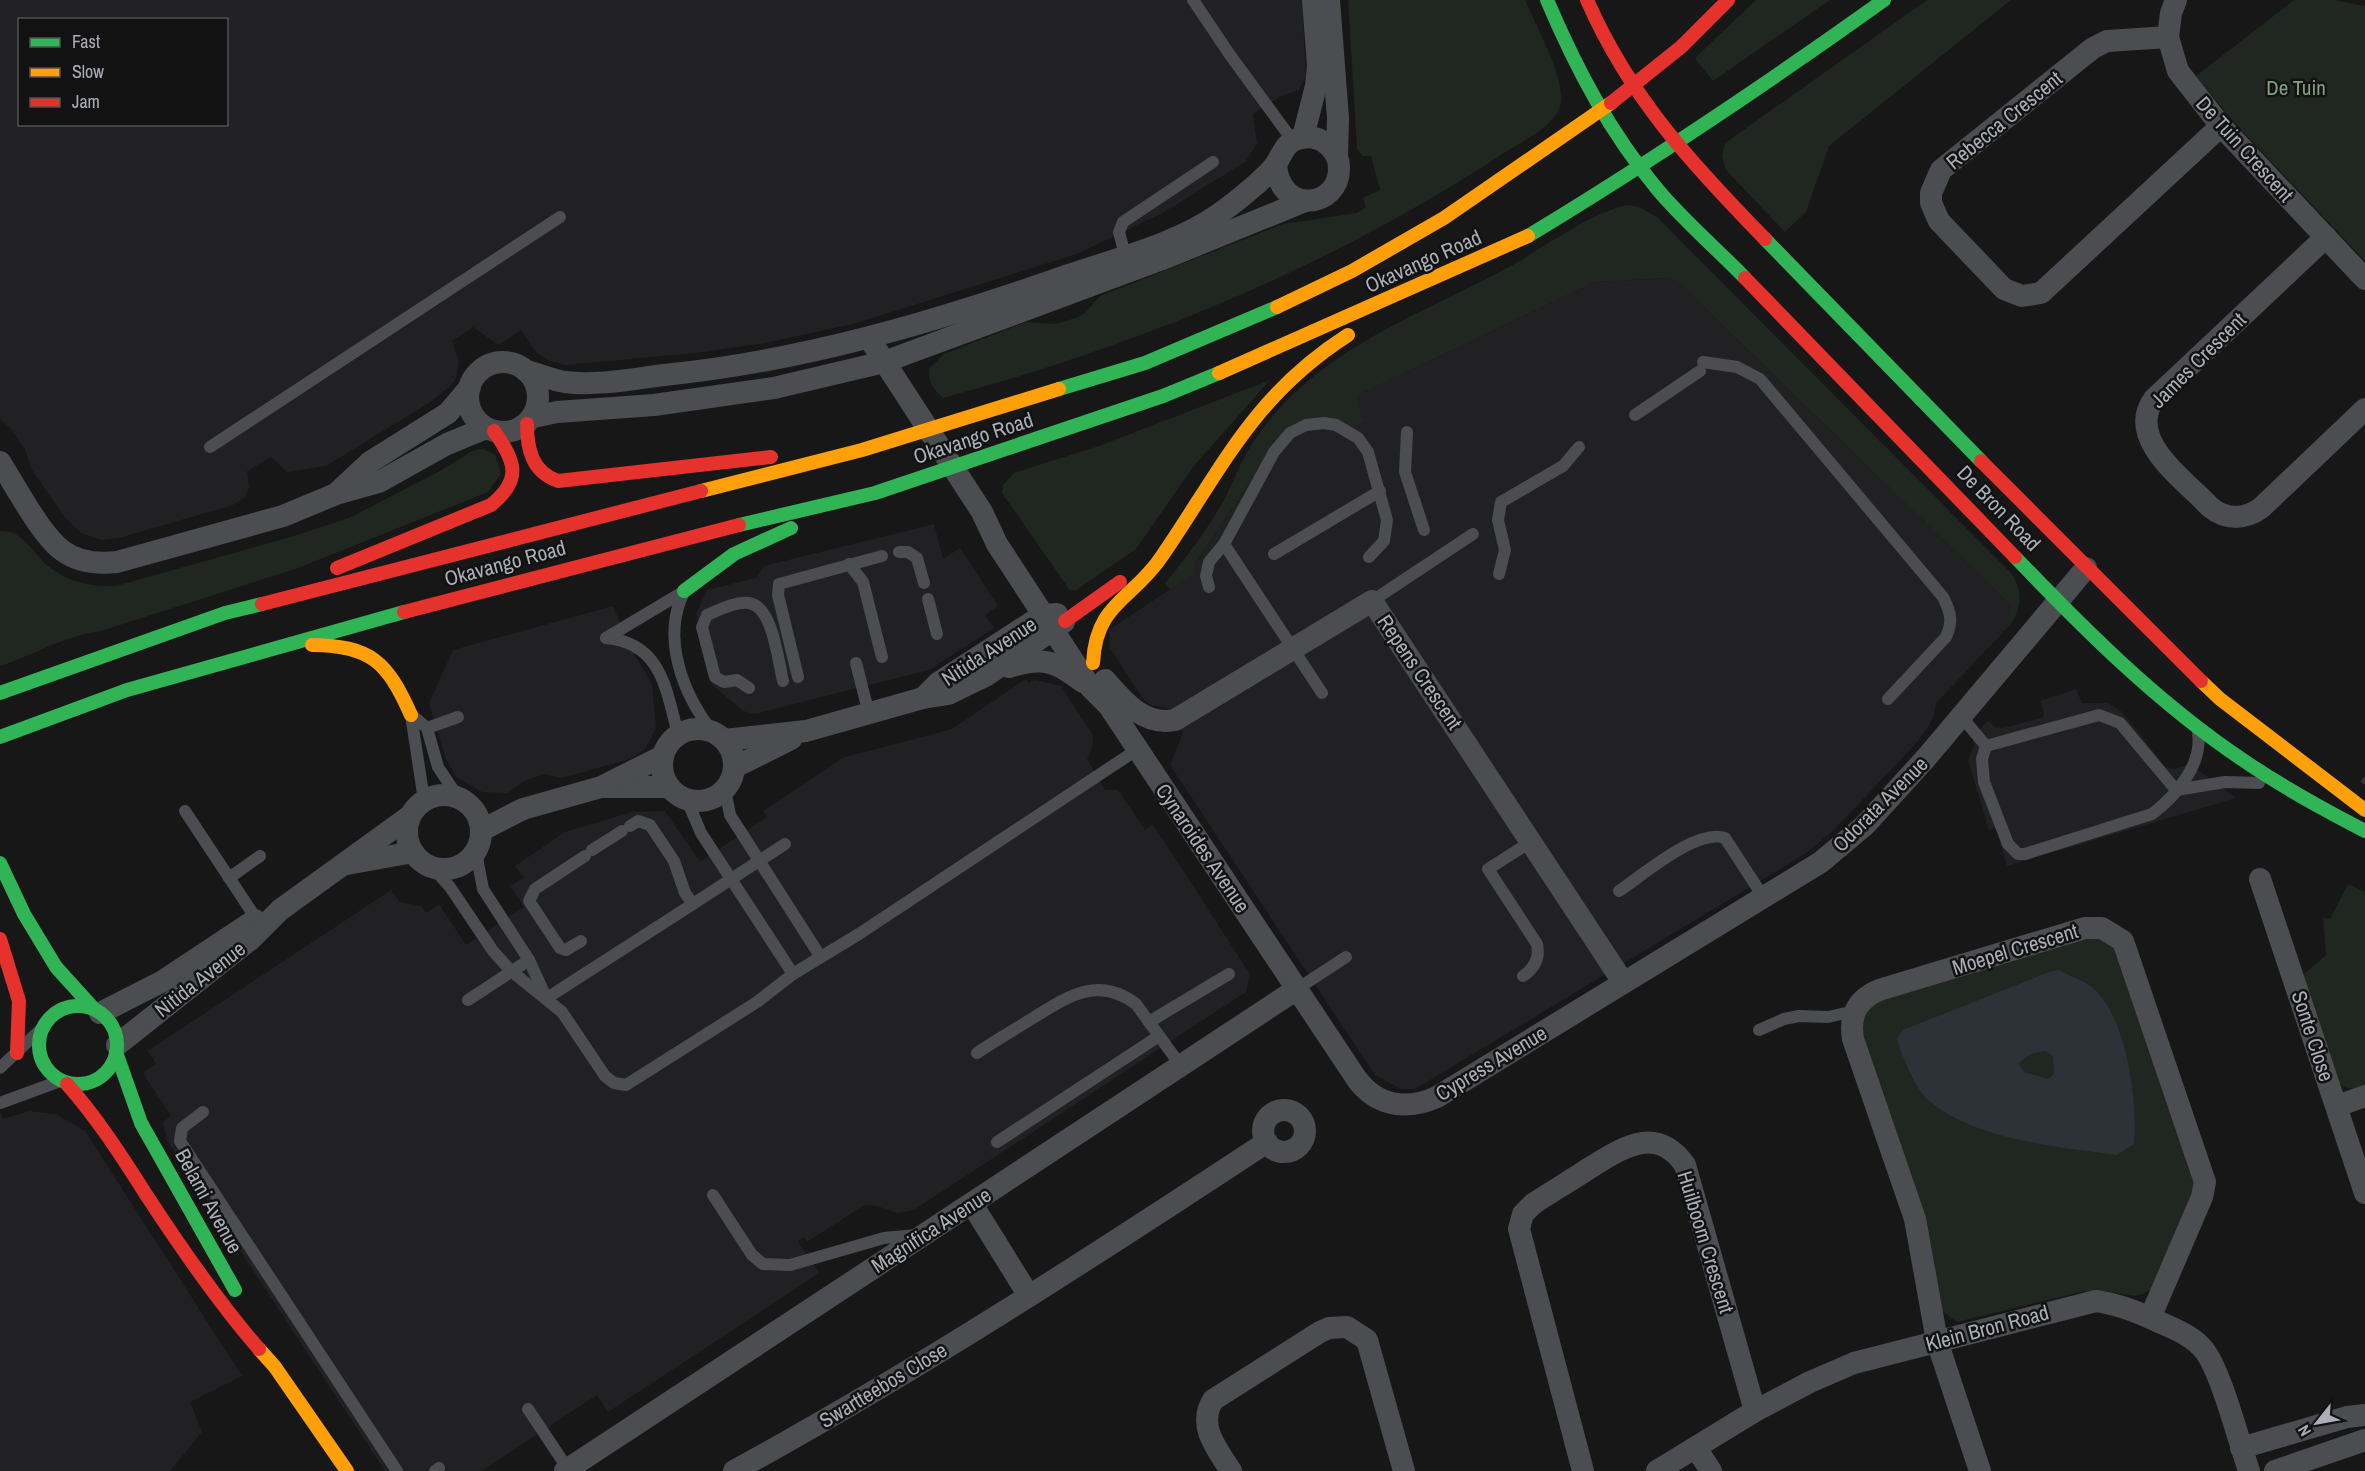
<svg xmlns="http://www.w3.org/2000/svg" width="2365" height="1471" font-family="'Archivo Narrow',sans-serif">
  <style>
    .built { fill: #212123; fill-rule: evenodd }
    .green { fill: #202620 }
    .water { fill: #2b3339; fill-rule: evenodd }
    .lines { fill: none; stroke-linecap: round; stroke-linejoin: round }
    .stream { stroke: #2b3339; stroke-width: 6 }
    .lane { stroke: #4c4d50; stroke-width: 12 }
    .street { stroke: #4c4d50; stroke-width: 22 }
    .fast { stroke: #30b455; stroke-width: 14 }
    .slow { stroke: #ff9f0a; stroke-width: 14 }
    .jam { stroke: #e5322d; stroke-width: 14 }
    .labels { text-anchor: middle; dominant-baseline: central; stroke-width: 5; stroke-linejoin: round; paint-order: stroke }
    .park-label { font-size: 21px; fill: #82a182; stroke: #121213 }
    .street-label { font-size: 21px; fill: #aaafb7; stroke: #121213 }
  </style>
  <rect width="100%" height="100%" fill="#171718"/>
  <!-- built -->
  <g class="built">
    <path d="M0,0h1302l4,76 -7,14 -20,7 -26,17 4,30 -12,18 -81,50 -87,42 -224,70 -88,19 -70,10 -130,12 -18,-5 -13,-10 -13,-20 -23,15 -25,-18 -21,14 7,20 -3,18 -7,8 -17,14 -106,65 -39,6 -16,-15 -24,14 2,17 -5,10 -11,7 -114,33 -18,2 -20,-7 -16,-15 -33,-48 -7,-21 -14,-20 -11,-10zM20,20h206v104h-206z"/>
    <polygon points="1670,278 1678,282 2005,600 2010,606 2010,625 1936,703 1933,719 1918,741 1833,831 1805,854 1415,1089 1401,1089 1375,1075 1170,765 1183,733 1167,708 1152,705 1144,700 1110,648 1109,630 1187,578 1195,569 1196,563 1284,431 1307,419 1317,417 1333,418 1351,427 1363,422 1357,401 1360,394 1595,282"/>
    <polygon points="934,524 943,559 960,548 998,606 985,615 994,628 929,670 755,714 743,711 713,686 696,614 707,590 756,578 764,566"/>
    <polygon points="613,606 633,652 652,684 656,729 645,749 630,759 562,778 544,774 524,781 507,793 482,792 456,777 445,757 429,703 453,650"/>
    <polygon points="1026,679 1029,683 1034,680 1061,686 1093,735 1092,749 1087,759 1105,790 1118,790 1145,830 1152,825 1162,838 1250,974 1246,992 914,1210 897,1213 877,1206 864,1205 807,1242 804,1237 798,1241 819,1273 608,1412 597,1395 482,1471 385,1471 167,1140 163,1122 171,1116 143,1073 156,1064 148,1051 391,890 400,902 422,906 426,913 439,904 466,945 524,907 510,886 524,878 515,866 565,832 632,812 665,811 700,862 767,817 763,811 842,758 952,729"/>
    <polygon points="2076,689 2082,703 2107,703 2121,711 2165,766 2174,769 2190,764 2236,798 2007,866 1996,828 1989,830 1968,760 1974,746 1973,738 1988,720 1995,727 2003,728 2042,718 2044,713 2040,701"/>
    <polygon points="0,1111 3,1119 29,1111 56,1114 85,1131 242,1376 190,1402 202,1432 170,1471 0,1471"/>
  </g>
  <!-- green -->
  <g class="green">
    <path d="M1348,0h177c10,24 43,82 35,106 -7,23 -44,38 -62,51 -169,110 -360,189 -555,241 -9,-9 -15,-15 -14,-29l15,-15 82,-32 29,2 21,-6 9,-5 15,-17 183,-72 74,-11 9,-6 -3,-9 17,-8 -9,-34h-9l-5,-7z"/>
    <polygon points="1756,0 1830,0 1713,81 1695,58"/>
    <polygon points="1927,0 2011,0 1829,146 1806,212 1785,232 1726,170 1722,156 1725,143"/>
    <polygon points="2294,0 2334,0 2365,6 2365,261 2230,118 2196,76"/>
    <path d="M1629,205l10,2 18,10 354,356c12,18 11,35 -1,52v-19l-5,-6 -327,-318 -9,-4 -74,4 -235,112 -3,7 7,21 -13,5c-24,-16 -43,-9 -67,4l-88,132 -1,11 -25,16 -5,-7c22,-26 41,-52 58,-81 11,-21 19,-45 33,-64 63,-90 160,-121 253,-171 31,-17 87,-58 120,-62z"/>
    <polygon points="1270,380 1193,467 1136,549 1075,591 1069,589 1002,493 1003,485 1014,473 1099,446"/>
    <path d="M484,449l11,6 6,19 -13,18 -190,76 -197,63c-41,6 -64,23 -101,35v-135c24,-2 35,26 52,38 19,14 41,18 64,17l178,-50 55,-18 89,-46 36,-22z"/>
    <path d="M2348,884l17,8v194c-11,4 -18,4 -26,-4l-36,-107 23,-20 -3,-38 7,2z"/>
    <path d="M2089,936l9,1 16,8 82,240 -43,102c-14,14 -25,7 -42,5 -10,-2 -20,-1 -30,0l-124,30 -15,-11 -81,-281 7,-24 5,-4z"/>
  </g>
  <!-- water -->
  <path class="water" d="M2059,970c10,6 24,10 33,17 35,30 46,114 42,157l-17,11c-61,-9 -140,-14 -189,-55 -12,-10 -27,-46 -31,-61l6,-9 146,-58zM2045,1051l8,5 1,18 -6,5 -24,-7 -5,-9 11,-9z"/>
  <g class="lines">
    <!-- stream -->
    <polyline class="stream" points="2364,781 2365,780"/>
    <!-- lane -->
    <g class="lane">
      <polyline points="1193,0 1230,55 1293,141"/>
      <polyline points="1125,255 1119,232 1123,222 1213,162"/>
      <path d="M1703,362l34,5 23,12 183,218c8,16 10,24 3,40l-58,62"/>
      <polyline points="1635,415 1700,371"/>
      <polyline points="1407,432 1405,472 1424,530"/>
      <polyline points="210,447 560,217"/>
      <polyline points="1224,544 1322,693"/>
      <polyline points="899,552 908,552 917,558 924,583"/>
      <polyline points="1274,554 1380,491"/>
      <polyline points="849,564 863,582 882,657"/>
      <polyline points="1499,574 1505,550 1498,520 1501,502 1563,466 1579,447"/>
      <polyline points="1209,587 1206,576 1209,562 1224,544 1274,452 1290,433 1306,425 1324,423 1336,425 1358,438 1368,452 1387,520 1384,541 1369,557"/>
      <path d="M684,592c-23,46 -1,102 28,139"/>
      <polyline points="928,599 937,634"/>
      <polyline points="1372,601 1473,534"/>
      <path d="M606,638c56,5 60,52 72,96"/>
      <polyline points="606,638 683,592"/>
      <polyline points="856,663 869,714"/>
      <polyline points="798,677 778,595 779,584 882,556"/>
      <path d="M749,688l-12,-8 -13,2 -9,-5 -13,-50 5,-12c12,-5 29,-14 41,-12 25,2 30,58 35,78"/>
      <polyline points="411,715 424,800"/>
      <polyline points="412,715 427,728 438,767 458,797"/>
      <polyline points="1961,716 1986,746"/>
      <polyline points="427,728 458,717"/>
      <path d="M1986,746l-4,13 2,23 24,62 10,10h7l127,-40c24,-18 51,-50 46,-81"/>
      <polyline points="1986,746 2099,715 2120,723 2176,790"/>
      <polyline points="725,790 730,815 820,956"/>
      <polyline points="2176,790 2225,782 2259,783"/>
      <polyline points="687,800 701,833 793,974"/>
      <polyline points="185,811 259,923"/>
      <polyline points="592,850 622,831"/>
      <polyline points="476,852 483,889 529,960 545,995"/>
      <polyline points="433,868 450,887 493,951 511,971 562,1012 605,1076 614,1083 626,1085 757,1002 793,974 859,934 1138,749"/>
      <polyline points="229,878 260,856"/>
      <path d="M1619,891c24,-16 78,-63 106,-53l39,60"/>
      <polyline points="693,904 785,844"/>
      <polyline points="581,941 566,950 560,948 529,901 535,889 585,856"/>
      <path d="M1523,976c12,-8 17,-18 14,-32l-49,-75 44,-28"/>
      <polyline points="1297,989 1346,957"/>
      <polyline points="547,998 693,904 685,893 674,861 650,825 638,821 630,826"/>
      <polyline points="468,1000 529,960"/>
      <polyline points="1149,1022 1229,974"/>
      <polyline points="1759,1030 1784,1019 1799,1016 1828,1017 1855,1011"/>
      <path d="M977,1053c18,-12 37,-23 56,-35 34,-21 65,-43 103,-14l45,62"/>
      <polyline points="0,1068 41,1029"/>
      <polyline points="0,1103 60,1081"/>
      <polyline points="203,1112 182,1128 180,1141 397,1471"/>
      <polyline points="997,1142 1159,1036"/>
      <polyline points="713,1195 752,1255 763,1264 790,1265 884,1238 917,1235"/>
      <polyline points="528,1409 568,1469"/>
      <polyline points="435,1471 439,1468"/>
    </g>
    <!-- street -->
    <g class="street">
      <polyline points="1329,0 1338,118 1337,156"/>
      <polyline points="2176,0 2171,13 2168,37 2178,71 2221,126 2365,279"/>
      <polyline points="2168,37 2107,41 2093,48 1941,170 1931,193 1931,203 1939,221 2004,289 2022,296 2041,293 2221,126"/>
      <polyline points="1303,137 1316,86 1318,66 1313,0"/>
      <path d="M2326,237l-172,162c-29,40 31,81 56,108 16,13 34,13 51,1l104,-99"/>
      <path d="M869,338l113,174 15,32 94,144 18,18 247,372c20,28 50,33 81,19l384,-235 44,-37 61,-67 160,-190"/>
      <circle cx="503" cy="397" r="35"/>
      <path d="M526,371c13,3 26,9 39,11 32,4 67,-3 99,-7 139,-14 271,-53 402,-99 49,-17 111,-32 153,-62 14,-10 47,-36 56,-49 9,-12 9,-24 27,-27 18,-4 37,11 37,30 1,40 -60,48 -63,-4"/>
      <polyline points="533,417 557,412 654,405 774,388 884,362 1165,258 1305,201"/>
      <path d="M0,462c15,23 42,75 63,89 16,12 35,13 54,11l166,-46 53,-22 43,-12 68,-38 39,-16"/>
      <polyline points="339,491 370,462 448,413 470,387"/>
      <path d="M1009,667c34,-11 46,-6 74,15"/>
      <path d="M1105,680c19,22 39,46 70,40l197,-119 251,381"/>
      <polyline points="924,697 938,683 1043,615 1057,614"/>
      <circle cx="698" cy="765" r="36"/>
      <polyline points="725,740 806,731 923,698 948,694 987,675 1064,622"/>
      <polyline points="735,767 791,739"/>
      <polyline points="605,787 669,787"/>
      <circle cx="444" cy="832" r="37"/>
      <polyline points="482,830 523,809 601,787 663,756"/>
      <polyline points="347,864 413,852"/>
      <polyline points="2260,879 2365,1193"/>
      <polyline points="100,1013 163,981 255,920"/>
      <polyline points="117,1045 251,939 280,910 410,816"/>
      <polyline points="2337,1106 2365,1096"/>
      <circle cx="1284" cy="1131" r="21"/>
      <polyline points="972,1204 1029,1296"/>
      <polyline points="1696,1448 1711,1471"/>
      <polyline points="2241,1448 2347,1417 2365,1415"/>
      <polyline points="565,1471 1297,989"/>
      <path d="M734,1471c183,-100 358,-214 533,-329"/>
      <path d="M1231,1471c-14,-22 -34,-45 -18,-71l107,-68 9,-4 18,-1 20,13 37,131"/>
      <path d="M1583,1471l-64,-242 4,-15 10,-10c18,-12 37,-23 55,-35 33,-20 67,-46 97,-4l70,246"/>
      <path d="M1657,1471l98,-60 55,-29 44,-19 242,-62c22,3 42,11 61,20 17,8 35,14 47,29 17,21 35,92 45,121"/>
      <path d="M1980,1471l-43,-130 -22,-122 -62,-180c-4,-23 4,-40 26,-49l206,-62h17l21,13 82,241 -3,15 -52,121"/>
      <polyline points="2275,1471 2365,1440"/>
    </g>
    <!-- fast -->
    <g class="fast">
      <path d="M1547,0c29,68 63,133 111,190 26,31 59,59 87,88"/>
      <path d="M1528,236c122,-74 240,-153 356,-236"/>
      <polyline points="1765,239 1981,461"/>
      <polyline points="1059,389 1145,363 1277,307"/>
      <polyline points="739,525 875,493 1163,396 1219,373"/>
      <path d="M2015,557c70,73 144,147 228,203 39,27 80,49 122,71"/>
      <polyline points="684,591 734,554 791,528"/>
      <polyline points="0,693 225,613 262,604"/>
      <polyline points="0,737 127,690 404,612"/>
      <polyline points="0,863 24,914 56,967 94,1009"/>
      <circle cx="78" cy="1045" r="39"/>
      <polyline points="116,1052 141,1123 235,1290"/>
    </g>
    <!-- slow -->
    <g class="slow">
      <polyline points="1277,307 1352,271 1444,218 1611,103"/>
      <polyline points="1219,373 1528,236"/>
      <polyline points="701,491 862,450 1059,389"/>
      <path d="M312,645c60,1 75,17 99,70"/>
      <path d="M1093,663c3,-61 40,-63 69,-107 61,-89 91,-160 186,-221"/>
      <polyline points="2201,681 2220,699 2365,810"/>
      <polyline points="259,1349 275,1367 347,1471"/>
    </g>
    <!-- jam -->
    <g class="jam">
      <path d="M1587,0c43,98 105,164 178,239"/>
      <polyline points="1611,103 1681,47 1728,0"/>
      <polyline points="1745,278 2015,557"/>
      <path d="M527,424c0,25 5,48 31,57l213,-24"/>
      <polyline points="1981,461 2201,681"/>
      <path d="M337,568l154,-63c32,-26 24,-44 3,-74"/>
      <polyline points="262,604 701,491"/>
      <polyline points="404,612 739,525"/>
      <polyline points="1065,621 1120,582"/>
      <polyline points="0,939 19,1001 17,1053"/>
      <path d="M67,1084c31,35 55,73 80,112 34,52 71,106 112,153"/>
    </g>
  </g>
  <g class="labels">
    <!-- park labels -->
    <g class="park-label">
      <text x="2296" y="87">De Tuin</text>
    </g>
    <!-- street labels -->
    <g class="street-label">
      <text transform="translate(2004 120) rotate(-39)">Rebecca Crescent</text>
      <text transform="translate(2245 149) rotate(48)">De Tuin Crescent</text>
      <text transform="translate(1423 261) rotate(-24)">Okavango Road</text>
      <text transform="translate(2198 360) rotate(-45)">James Crescent</text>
      <text transform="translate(973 438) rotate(-18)">Okavango Road</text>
      <text transform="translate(1999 508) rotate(46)">De Bron Road</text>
      <text transform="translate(505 563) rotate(-15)">Okavango Road</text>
      <text transform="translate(989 651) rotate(-33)">Nitida Avenue</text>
      <text transform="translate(1420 672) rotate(56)">Repens Crescent</text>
      <text transform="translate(1880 804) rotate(-45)">Odorata Avenue</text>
      <text transform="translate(1203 848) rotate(56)">Cynaroides Avenue</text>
      <text transform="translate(2015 949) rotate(-17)">Moepel Crescent</text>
      <text transform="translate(200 979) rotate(-38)">Nitida Avenue</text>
      <text transform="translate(2313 1036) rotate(72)">Sonte Close</text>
      <text transform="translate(1491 1063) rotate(-31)">Cypress Avenue</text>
      <text transform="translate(209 1201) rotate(61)">Belami Avenue</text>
      <text transform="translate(931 1230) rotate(-33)">Magnifica Avenue</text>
      <text transform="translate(1706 1242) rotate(73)">Huilboom Crescent</text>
      <text transform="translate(1987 1328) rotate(-15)">Klein Bron Road</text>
      <text transform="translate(883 1385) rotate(-31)">Swartteebos Close</text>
    </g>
  </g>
  <!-- legend -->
  <rect x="18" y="18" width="210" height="108" fill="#121213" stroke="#4f5155" stroke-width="1.5"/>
  <rect x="30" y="38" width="30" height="9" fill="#30b455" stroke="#4f5155" stroke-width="1.5"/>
  <text x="72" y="48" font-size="18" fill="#aaafb7">Fast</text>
  <rect x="30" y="68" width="30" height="9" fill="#ff9f0a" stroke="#4f5155" stroke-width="1.5"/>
  <text x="72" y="78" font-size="18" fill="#aaafb7">Slow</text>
  <rect x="30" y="98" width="30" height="9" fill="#e5322d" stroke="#4f5155" stroke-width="1.5"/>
  <text x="72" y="108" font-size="18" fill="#aaafb7">Jam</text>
  <!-- north arrow -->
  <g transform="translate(2317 1423) rotate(239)" stroke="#121213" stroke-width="4.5" paint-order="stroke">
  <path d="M0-4.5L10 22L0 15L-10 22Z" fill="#aaafb7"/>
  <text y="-9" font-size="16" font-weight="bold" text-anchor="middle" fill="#aaafb7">N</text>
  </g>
</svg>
